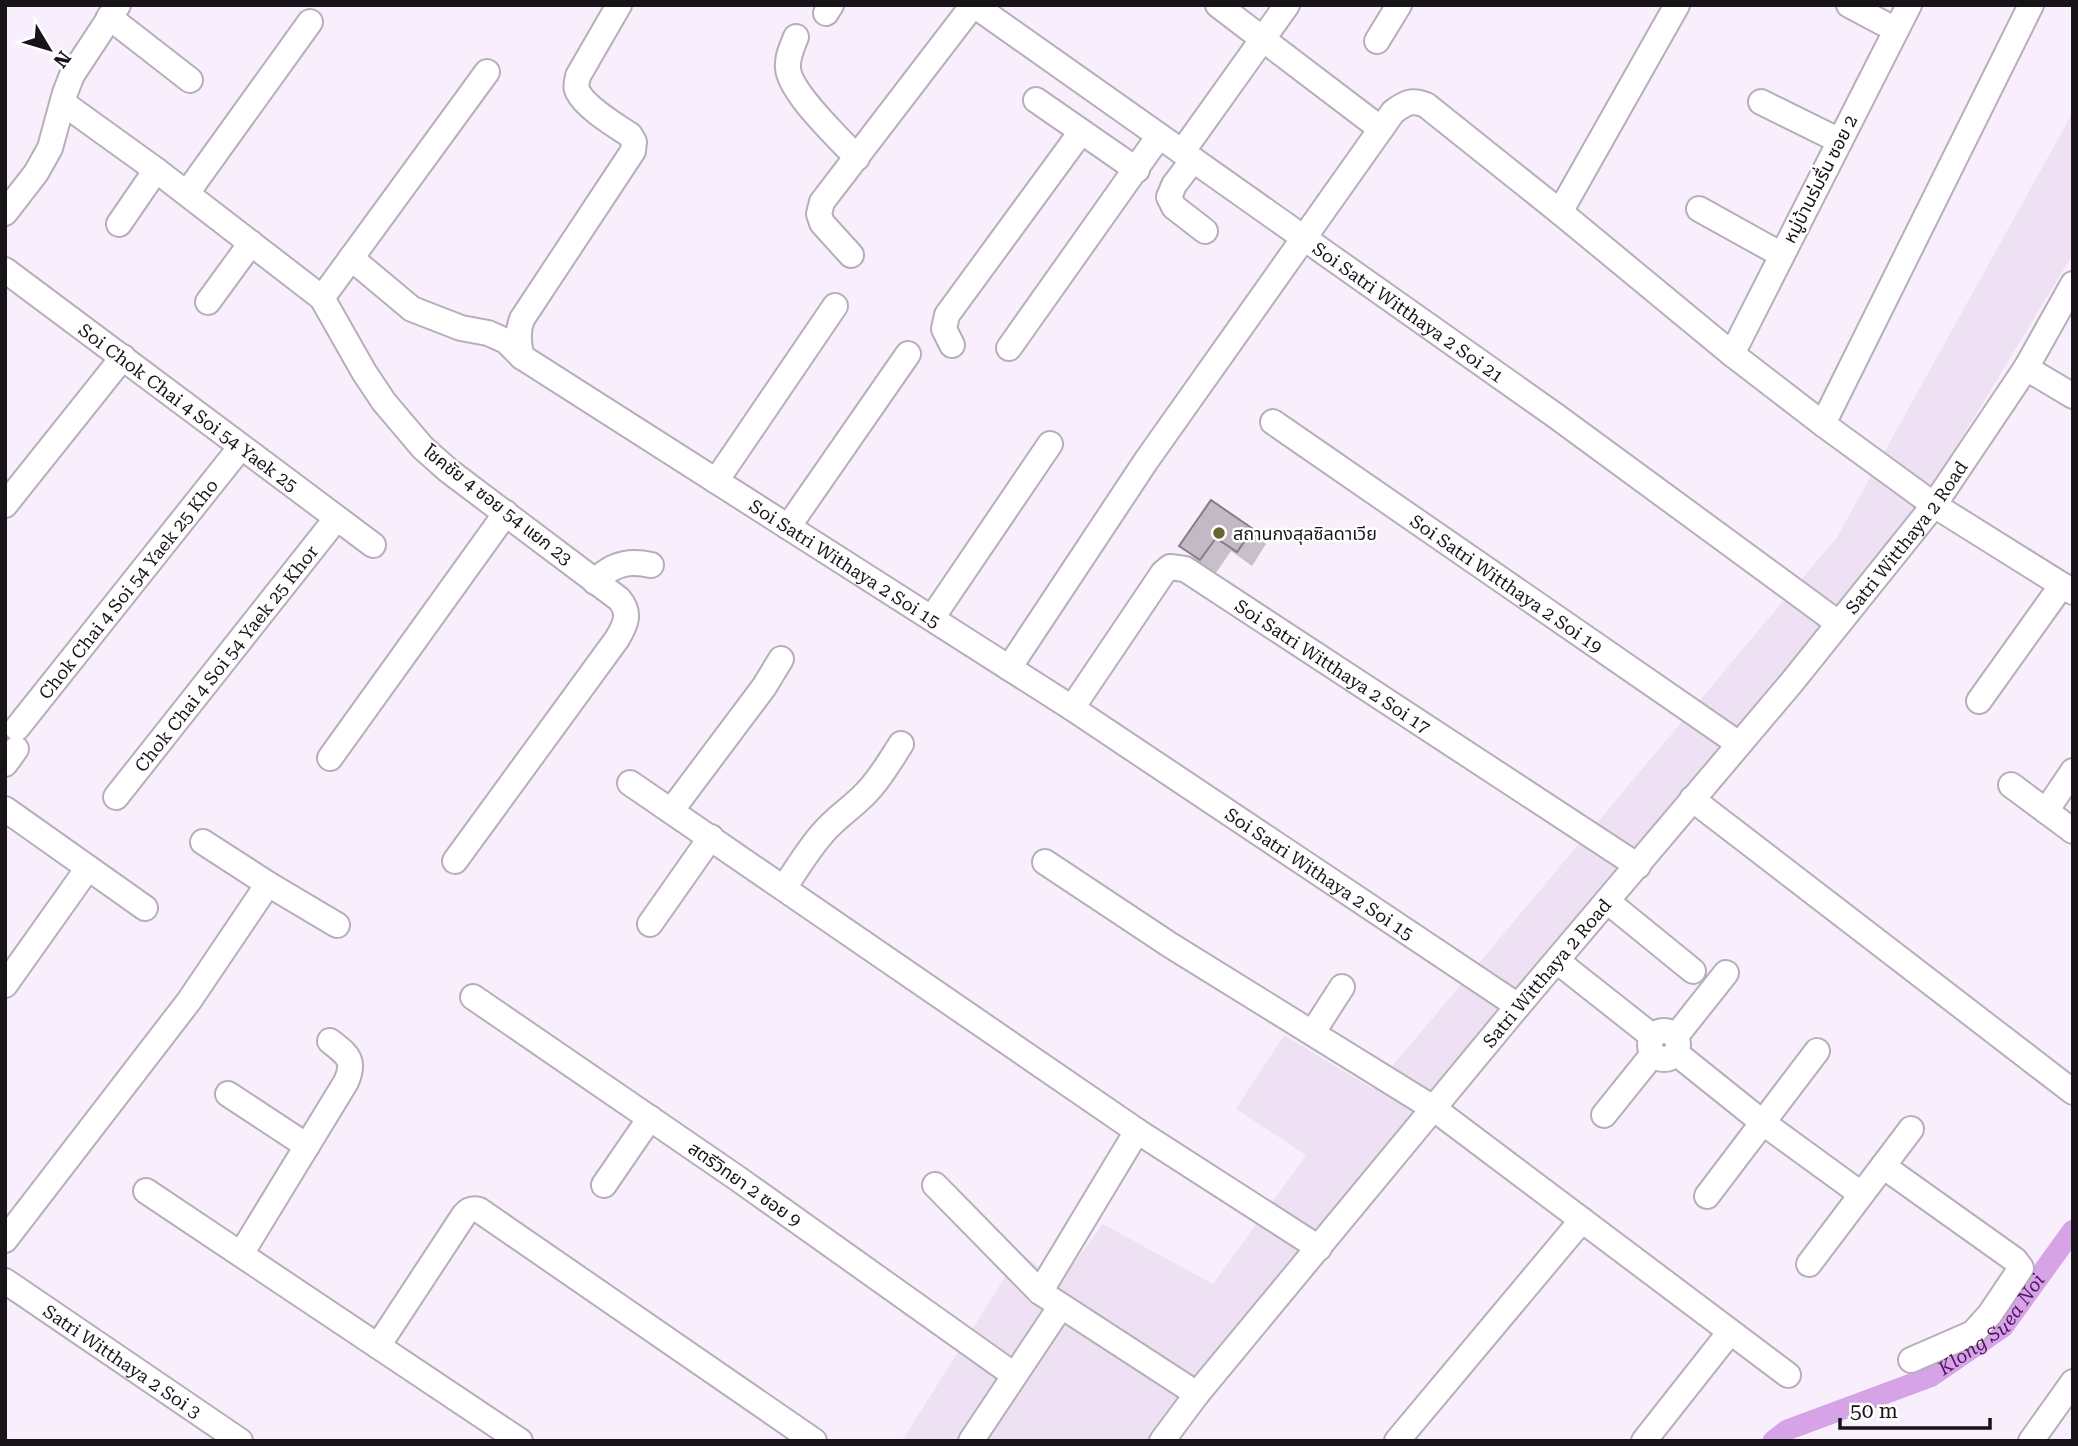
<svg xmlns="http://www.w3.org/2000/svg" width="2078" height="1446" font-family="'Roboto Serif','Noto Sans Thai',serif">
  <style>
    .built { fill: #efe1f4 }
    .shadow { fill: #0003 }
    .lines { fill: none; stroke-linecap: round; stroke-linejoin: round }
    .canal { stroke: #d6a3e7; stroke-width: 21 }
    .building { fill: #c3b9c6; stroke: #857c88; stroke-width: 2 }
    .minor-casing { stroke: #b7aebb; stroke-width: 28 }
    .minor { stroke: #fff; stroke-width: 24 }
    .poi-dot { fill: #666531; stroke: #fff; stroke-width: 2.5 }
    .labels { text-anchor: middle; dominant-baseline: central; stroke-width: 5; stroke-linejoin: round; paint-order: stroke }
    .street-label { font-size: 18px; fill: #171318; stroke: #fff }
    .poi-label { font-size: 18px; fill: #171318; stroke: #fff; text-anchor: start }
    .water-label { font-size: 19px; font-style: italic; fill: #531365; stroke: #fff }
  </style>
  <rect width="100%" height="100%" fill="#f9effc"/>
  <!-- built -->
  <polygon class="built" points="2073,112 2073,254 1940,474 1839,605 1277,1275 1154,1441 902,1441 1020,1253 1060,1282 1103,1224 1213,1284 1306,1155 1236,1109 1284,1035 1373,1089 1837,537"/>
  <!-- shadow -->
  <polygon class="shadow" points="1212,502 1252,530 1266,544 1252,566 1231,551 1215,574 1196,560 1182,546"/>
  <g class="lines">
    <!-- canal -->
    <path class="canal" id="s1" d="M1773,1441l14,-11 143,-53 73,-50 70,-97"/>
  </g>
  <!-- building -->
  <polygon class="building" points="1211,500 1253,529 1237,552 1216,538 1200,560 1179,546"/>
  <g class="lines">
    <defs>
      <g id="minor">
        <path id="s2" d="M619,5l-41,71c-1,6 -3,11 0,16 8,16 37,33 52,43l4,7 -1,9 -111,168c-5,13 -4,25 0,38l550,351 446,298"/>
        <path id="s3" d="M974,5l582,411 282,207"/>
        <polyline points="1218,5 1381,129"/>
        <polyline points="1849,5 1896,30"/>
        <polyline points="826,13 831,5"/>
        <polyline points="109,17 190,80"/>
        <path d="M796,37c-4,10 -9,20 -8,31 1,24 52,71 69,90"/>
        <polyline points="1377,41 1399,5"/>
        <polyline points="1036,100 1137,170"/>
        <polyline points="1761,102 1840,141"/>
        <path d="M63,103l93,67 166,128 42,74 20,30 39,46 26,23 170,128c12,14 7,25 -2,40l-162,222"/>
        <polyline points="1182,152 1287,5"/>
        <polyline points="1193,160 1174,185 1169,197 1174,207 1205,231"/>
        <polyline points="187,193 310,22"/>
        <polyline points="1699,209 1782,255"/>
        <polyline points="1560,212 1677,5"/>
        <polyline points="5,213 36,173 50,148 65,93 72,75 118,5"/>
        <polyline points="119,224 156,170"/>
        <polyline points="851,255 822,223 819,214 822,202 973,5"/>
        <polyline points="351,258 412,309 461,328 488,333 506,341 522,357"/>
        <path id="s4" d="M5,270l368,275"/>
        <polyline points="322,298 487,72"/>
        <polyline points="208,302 251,243"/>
        <polyline points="952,345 944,329 947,315 1081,132"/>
        <polyline points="1009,348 1159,136"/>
        <polyline points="1732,354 1909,5"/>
        <polyline points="2026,368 2073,396"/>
        <path id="s5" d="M1273,422l466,322"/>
        <polyline points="1823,424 2031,5"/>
        <polyline points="716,481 835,306"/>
        <polyline points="5,505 123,357"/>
        <polyline points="788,527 908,354"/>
        <path d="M595,582c16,-18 34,-22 56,-17"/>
        <polyline points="932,618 1050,444"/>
        <path d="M1009,668l137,-207 247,-349c12,-9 19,-13 33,-7l134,107 172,142 91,70 111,81 139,87"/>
        <polyline points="1979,701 2062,585"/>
        <path id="s6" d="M1072,708l91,-135 7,-6 15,2 453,297"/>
        <path id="s7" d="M17,728l223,-280"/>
        <polyline points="330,758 506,513"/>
        <polyline points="5,764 16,749"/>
        <polyline points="630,783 1137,1131 1319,1248"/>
        <polyline points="2011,785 2073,831"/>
        <path id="s8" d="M116,797l220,-278"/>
        <polyline points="1692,799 2073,1092"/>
        <polyline points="5,809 145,908"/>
        <polyline points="671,811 764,687 781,659"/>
        <polyline points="2046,811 2073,771"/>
        <polyline points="203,842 268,884 337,925"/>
        <polyline points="1045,862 1170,945 1433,1108 1788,1375"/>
        <path d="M784,888c12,-18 24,-38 38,-54 13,-16 30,-26 44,-41 14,-14 24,-32 35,-49"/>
        <polyline points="1607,901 1693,971"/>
        <polyline points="650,924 711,837"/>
        <polyline points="1557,961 1652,1036"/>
        <polyline points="5,985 88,868"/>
        <polyline points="473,997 737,1178 1014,1375"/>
        <circle cx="1664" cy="1045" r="14"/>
        <polyline points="1313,1032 1342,987"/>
        <polyline points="1676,1036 1726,973"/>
        <polyline points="1676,1053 1762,1122 1861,1194"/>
        <polyline points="228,1094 307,1146"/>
        <polyline points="1604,1115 1653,1054"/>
        <polyline points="1883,1166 2015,1260 2021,1268 1990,1314 1973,1333 1911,1360"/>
        <polyline points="604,1185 650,1118"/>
        <polyline points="935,1185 1040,1292 1197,1394"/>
        <polyline points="146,1191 520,1441"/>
        <polyline points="1707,1196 1817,1051"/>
        <polyline points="5,1240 189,1001 268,884"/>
        <path d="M241,1254l105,-172c10,-23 1,-27 -16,-41"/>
        <polyline points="1809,1264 1911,1129"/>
        <path id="s9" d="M5,1281l235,160"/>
        <polyline points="1040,1292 1137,1131"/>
        <path d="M378,1346l86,-131c4,-5 8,-7 15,-5l335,231"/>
        <polyline points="971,1441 1061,1306"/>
        <path id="s10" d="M1162,1441l35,-47 321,-388 274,-324 142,-177 92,-137 47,-84"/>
        <polyline points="1397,1441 1582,1220"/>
        <polyline points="1644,1441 1730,1332"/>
        <polyline points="2031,1441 2073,1382"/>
      </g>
    </defs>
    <!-- minor casing -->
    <use href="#minor" class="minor-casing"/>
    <!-- minor -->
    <use href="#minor" class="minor"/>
  </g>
  <!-- markers -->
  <circle class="poi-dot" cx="1219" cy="533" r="7"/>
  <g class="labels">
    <!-- street labels -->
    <g class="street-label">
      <text transform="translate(1820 179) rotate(-63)">หมู่บ้านร่มรื่น ซอย 2</text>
      <text stroke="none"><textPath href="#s3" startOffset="532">Soi Satri Witthaya 2 Soi 21</textPath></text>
      <text stroke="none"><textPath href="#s4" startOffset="229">Soi Chok Chai 4 Soi 54 Yaek 25</textPath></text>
      <text transform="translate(498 505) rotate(38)">โชคชัย 4 ซอย 54 แยก 23</text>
      <text stroke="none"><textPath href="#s10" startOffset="1171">Satri Witthaya 2 Road</textPath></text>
      <text stroke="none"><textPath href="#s2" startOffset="807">Soi Satri Withaya 2 Soi 15</textPath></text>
      <text stroke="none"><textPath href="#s5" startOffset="284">Soi Satri Witthaya 2 Soi 19</textPath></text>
      <text stroke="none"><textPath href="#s7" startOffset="178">Chok Chai 4 Soi 54 Yaek 25 Kho</textPath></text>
      <text stroke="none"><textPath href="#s8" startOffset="177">Chok Chai 4 Soi 54 Yaek 25 Khor</textPath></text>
      <text stroke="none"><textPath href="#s6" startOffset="364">Soi Satri Witthaya 2 Soi 17</textPath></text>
      <text stroke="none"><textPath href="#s2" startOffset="1374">Soi Satri Withaya 2 Soi 15</textPath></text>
      <text stroke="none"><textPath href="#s10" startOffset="606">Satri Witthaya 2 Road</textPath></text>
      <text transform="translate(745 1184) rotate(35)">สตรีวิทยา 2 ซอย 9</text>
      <text stroke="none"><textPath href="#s9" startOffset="142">Satri Witthaya 2 Soi 3</textPath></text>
    </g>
    <!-- poi labels -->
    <g class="poi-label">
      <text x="1233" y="533">สถานกงสุลซิลดาเวีย</text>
    </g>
    <!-- water labels -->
    <g class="water-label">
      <text stroke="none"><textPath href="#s1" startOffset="252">Klong Suea Noi</textPath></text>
    </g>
  </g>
  <!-- border -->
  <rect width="2078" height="1446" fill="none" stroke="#171318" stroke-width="14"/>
  <!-- north arrow -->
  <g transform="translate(49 49) rotate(128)" stroke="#ffffff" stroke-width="5" paint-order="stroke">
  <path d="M0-5L12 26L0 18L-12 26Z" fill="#171318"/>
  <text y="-10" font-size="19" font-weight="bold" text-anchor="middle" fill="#171318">N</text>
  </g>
  <!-- scale -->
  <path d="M1840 1418v10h150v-10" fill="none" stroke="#171318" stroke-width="3.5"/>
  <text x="1850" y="1418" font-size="21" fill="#171318" stroke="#ffffff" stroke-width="5" paint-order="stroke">50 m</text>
</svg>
